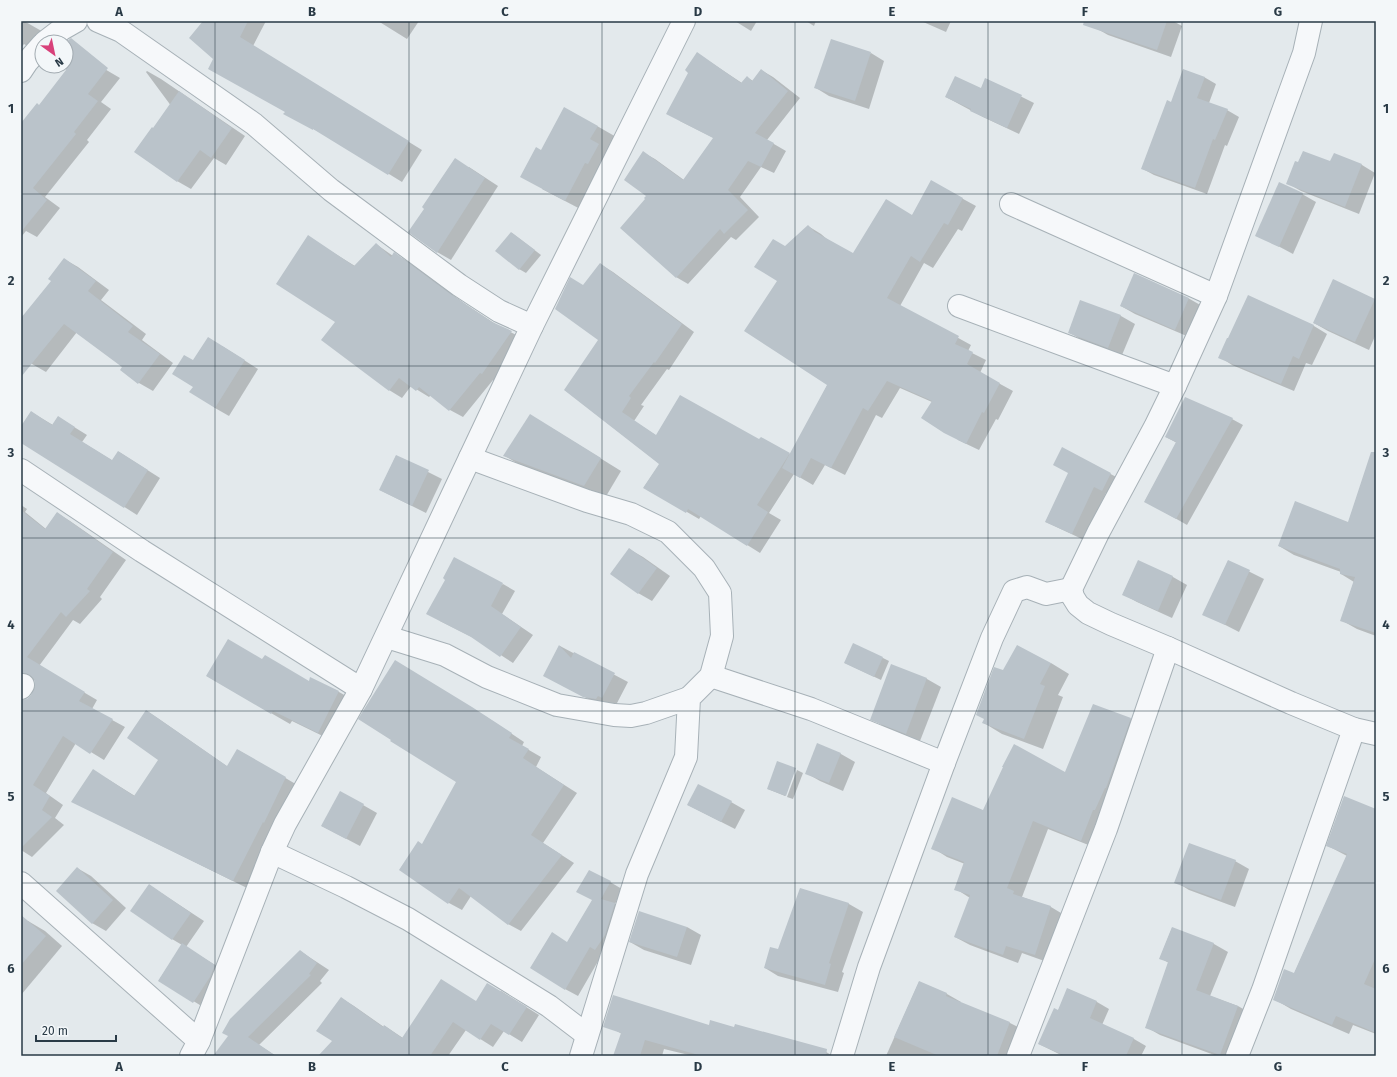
<svg xmlns="http://www.w3.org/2000/svg" width="1397" height="1077" font-family="'Fira Sans',sans-serif">
  <style>
    .shadow { fill: #0003; fill-rule: evenodd }
    .building { fill: #bac3ca }
    .lines { fill: none; stroke-linecap: round; stroke-linejoin: round }
    .minor-casing { stroke: #a7b1b7; stroke-width: 24 }
    .minor { stroke: #f6f8fa; stroke-width: 22 }
    .grid { fill: none; stroke: #293a46; stroke-width: 1; stroke-opacity: 0.55 }
    .neatline { fill: none; stroke: #293a46; stroke-width: 1.5 }
    .grid-label { font-size: 13px; text-anchor: middle; font-weight: bold; fill: #293a46 }
  </style>
  <rect width="100%" height="100%" fill="#e3e9ec"/>
  <!-- shadow -->
  <g class="shadow">
    <polygon points="21,21 24,21 52,37 39,53 24,44 21,48"/>
    <polygon points="204,21 266,21 253,46 422,150 402,182 327,136 285,114 286,112 215,59"/>
    <polygon points="378,21 419,21 407,39"/>
    <polygon points="735,21 757,21 751,31"/>
    <polygon points="806,21 816,21 814,26"/>
    <polygon points="921,21 951,21 946,32"/>
    <polygon points="1096,21 1173,21 1182,26 1171,57 1108,35 1094,27"/>
    <polygon points="871,53 884,61 869,109 829,96 816,88"/>
    <polygon points="79,54 120,78 101,102 111,109 87,140 89,142 45,197 60,208 37,237 26,231 21,237 21,124 40,106"/>
    <polygon points="698,54 742,83 747,77 753,81 761,70 773,77 800,98 767,140 786,151 774,173 761,167 740,197 759,217 736,240 731,237 688,284 676,277 648,196 644,153 655,159 684,180 714,138 680,121"/>
    <polygon points="147,71 161,79 245,136 226,165 214,158 191,189 177,181 186,126 146,72"/>
    <polygon points="1204,77 1216,84 1209,103 1227,110 1239,117 1227,146 1225,145 1207,194 1154,175 1143,169 1172,103"/>
    <polygon points="986,79 1034,103 1019,134 983,117 946,97 981,89"/>
    <polygon points="597,126 618,138 586,212 542,189 541,151"/>
    <polygon points="1331,163 1362,165 1375,173 1359,214 1301,191 1287,183"/>
    <polygon points="469,167 498,186 451,260 437,252 426,208"/>
    <polygon points="932,182 976,206 962,231 958,229 933,268 924,263 900,306 971,345 968,351 986,360 980,373 1013,391 998,420 996,419 979,450 958,440 932,402 900,388 882,418 876,415 845,475 825,465 813,485 794,474 769,513 781,520 760,553 701,516 699,519 644,487 660,464 565,390 600,340 584,286 600,264 613,272 694,332 669,370 667,369 641,405 644,406 634,421 657,436 759,441 761,438 791,455 828,384 778,281 785,247 808,226 821,234 828,240 853,254 912,216"/>
    <polygon points="1302,194 1316,202 1293,254 1257,235"/>
    <polygon points="512,233 541,255 526,273 519,269"/>
    <polygon points="308,237 355,266 376,244 393,256 394,254 407,261 465,304 497,325 524,339 495,381 493,380 463,417 450,410 431,395 429,397 411,386 402,398 389,390 336,322"/>
    <polygon points="64,259 78,267 109,290 101,300 146,334 142,340 173,363 153,391 139,383 122,370 124,367 77,332 46,372 32,364 21,355 21,320 52,281"/>
    <polygon points="1334,281 1376,300 1376,334 1369,350 1328,331 1314,323"/>
    <polygon points="1248,297 1314,326 1327,334 1312,365 1306,363 1294,391 1232,365 1220,357"/>
    <polygon points="1188,298 1202,306 1189,337 1135,314 1121,306"/>
    <polygon points="1081,302 1121,316 1135,324 1122,355 1084,341 1070,333"/>
    <polygon points="222,346 258,369 229,416 215,408 194,387 193,361"/>
    <polygon points="31,412 53,425 58,417 87,435 82,442 113,461 119,452 160,478 137,515 21,441 21,428"/>
    <polygon points="1232,419 1243,425 1187,525 1145,501 1177,443 1166,437"/>
    <polygon points="550,427 621,471 605,498 525,468 505,456"/>
    <polygon points="1063,449 1122,480 1113,496 1106,493 1084,540 1046,522 1069,473"/>
    <polygon points="1376,453 1376,636 1357,629 1341,620 1354,582 1341,574 1341,572 1294,555 1279,546 1349,523"/>
    <polygon points="396,456 442,479 426,513 380,490"/>
    <path d="M21,505l6,4 -2,3 21,17 11,-16 13,8 56,39 -26,37 2,2 -22,25 -7,-4 -34,46 58,34 -5,9 33,18 -21,33 -28,-17 -30,50 17,12 -8,13 9,7 -32,32 -11,-7zM35,680l1,6 -2,6 -7,8 -5,1 -1,-6 10,-14z"/>
    <polygon points="629,549 643,557 670,576 652,601 638,593"/>
    <polygon points="1228,561 1264,579 1239,632 1204,614"/>
    <polygon points="1138,562 1173,577 1187,585 1172,618 1137,602 1123,594"/>
    <polygon points="503,584 515,591 502,614 533,635 513,663 476,639 440,621"/>
    <polygon points="560,646 628,682 616,705 612,703 610,706 598,704 558,683"/>
    <polygon points="883,658 889,661 881,680 845,663"/>
    <polygon points="263,661 309,682 339,692 357,702 337,743 292,721 290,724 207,676"/>
    <polygon points="1051,663 1069,674 1058,695 1063,697 1043,749 1002,734 984,723 1004,671"/>
    <polygon points="892,666 927,679 941,687 920,741 885,727 872,719"/>
    <polygon points="147,711 159,719 228,767 238,750 299,786 247,888 73,802 106,778 135,796 160,759"/>
    <polygon points="485,716 524,742 522,746 541,757 536,767 577,793 543,843 574,863 521,931 508,924 471,896 462,910 449,903 423,845 458,782"/>
    <polygon points="1130,719 1145,727 1096,848 1048,829 1022,897 1051,907 1066,916 1050,963 1022,953 1018,963 970,945 955,937 970,898 956,889 965,864 947,857 933,848 984,812 1066,773"/>
    <polygon points="818,745 841,754 855,762 843,791 820,781 806,773"/>
    <polygon points="795,769 785,796 768,789"/>
    <polygon points="797,770 803,773 793,799 787,797"/>
    <polygon points="731,802 745,810 735,829 688,805"/>
    <polygon points="363,805 377,813 360,846 322,826"/>
    <polygon points="1376,810 1376,1034 1353,1025 1349,1034 1291,1009 1274,999 1294,974 1347,856 1328,846"/>
    <polygon points="1235,861 1249,869 1235,907 1189,890 1176,882"/>
    <polygon points="77,868 91,876 126,908 106,931 92,923"/>
    <polygon points="610,882 622,889 615,904 627,911 578,996 565,989 568,943 593,900"/>
    <polygon points="149,885 204,921 186,947 228,973 208,1010 159,980 182,945 172,939"/>
    <polygon points="801,889 849,904 863,912 842,972 844,973 838,992 778,976 765,968 779,950"/>
    <polygon points="28,921 45,931 62,946 21,995 21,929"/>
    <polygon points="687,927 701,935 691,965 644,950 630,942"/>
    <polygon points="1172,928 1214,944 1228,952 1210,996 1238,1006 1252,1014 1236,1056 1217,1056 1160,1035 1146,1027 1169,963 1160,958"/>
    <polygon points="300,951 329,970 320,981 322,983 259,1045 276,1056 215,1056"/>
    <polygon points="919,982 947,994 961,1002 941,1056 886,1056"/>
    <polygon points="1068,989 1097,1002 1109,1009 1102,1025 1134,1039 1146,1046 1141,1056 1063,1056 1039,1044 1058,1011"/>
    <polygon points="501,991 539,1015 522,1042 504,1031 493,1047 466,1030 448,1056 319,1056 334,1041 341,998 354,1006 384,1027 385,1026 403,1038"/>
    <polygon points="981,1011 1010,1023 1024,1030 1014,1056 963,1056"/>
    <polygon points="709,1026 735,1028 821,1049 833,1056 693,1056 664,1049 662,1056 614,1056 622,1034 615,1030"/>
  </g>
  <!-- building -->
  <g class="building">
    <polygon points="203,21 248,21 240,37 409,141 388,175 313,129 313,130 283,114 285,112 208,69 213,59 189,38"/>
    <polygon points="1084,21 1167,21 1157,50 1083,25"/>
    <polygon points="71,38 108,68 88,94 98,101 74,132 76,134 33,188 47,200 21,232 21,123 37,103 39,105 66,70 66,42"/>
    <polygon points="831,39 871,52 855,101 814,88"/>
    <polygon points="697,52 741,83 747,76 752,81 761,69 788,91 755,133 774,143 761,167 748,161 728,190 748,210 724,234 720,229 676,278 620,228 645,199 644,198 646,196 624,180 643,151 683,180 713,138 666,114 688,73 685,70"/>
    <polygon points="1183,69 1205,77 1197,98 1228,109 1215,140 1213,139 1195,188 1141,169 1167,100 1171,102"/>
    <polygon points="955,76 981,88 985,78 1022,95 1007,128 970,111 971,109 945,97"/>
    <polygon points="179,91 232,128 211,158 200,150 177,182 134,152 152,127 153,128"/>
    <polygon points="564,107 598,126 590,139 599,144 588,164 585,163 565,201 520,177 536,147 541,150"/>
    <polygon points="1303,151 1330,161 1334,153 1362,164 1345,207 1286,184 1295,161 1298,162"/>
    <polygon points="455,158 485,178 437,253 408,232 424,209 422,207"/>
    <polygon points="931,180 963,198 948,225 944,223 920,262 911,256 887,298 959,336 955,344 973,352 967,364 1000,383 984,413 982,412 966,444 944,433 921,418 932,401 887,381 868,411 863,408 831,468 811,458 800,478 782,468 827,385 744,331 777,281 754,267 773,239 785,246 808,225 815,232 853,253 886,199 912,215"/>
    <polygon points="1279,182 1303,193 1279,247 1255,236"/>
    <polygon points="511,232 535,250 519,270 495,251"/>
    <polygon points="308,235 354,266 376,243 391,257 394,252 452,295 492,322 512,331 482,374 480,373 449,411 419,387 416,391 399,378 389,391 321,340 335,322 276,284"/>
    <polygon points="64,258 96,281 88,291 133,326 128,332 160,354 138,384 120,370 122,367 64,324 21,377 21,318 51,281 48,279"/>
    <polygon points="600,263 682,324 655,363 654,362 629,396 631,398 622,412 656,435 680,395 759,439 761,437 790,453 757,505 768,512 747,546 688,509 686,513 643,488 659,464 564,390 598,340 555,309 570,277 583,285"/>
    <polygon points="1134,273 1189,298 1175,330 1120,306"/>
    <polygon points="1333,279 1375,299 1355,342 1313,323"/>
    <polygon points="1248,295 1314,325 1299,359 1293,356 1281,384 1218,358 1227,338 1228,338"/>
    <polygon points="1080,300 1121,315 1108,348 1068,333"/>
    <polygon points="208,337 245,360 215,408 189,392 193,387 172,374 184,355 193,360"/>
    <polygon points="1185,397 1233,418 1176,519 1144,502 1176,442 1165,437"/>
    <polygon points="31,411 52,425 58,416 75,427 70,434 112,460 118,451 148,470 124,508 21,443 21,426"/>
    <polygon points="530,414 601,458 584,486 503,456"/>
    <polygon points="1062,447 1111,473 1102,491 1094,487 1072,534 1045,522 1068,473 1053,465"/>
    <polygon points="1371,452 1376,452 1376,633 1340,621 1355,577 1340,574 1340,569 1278,546 1295,501 1348,522"/>
    <polygon points="396,455 429,470 412,506 379,490"/>
    <polygon points="21,510 45,529 57,512 113,552 87,589 90,591 66,617 61,612 27,657 85,692 79,701 113,719 90,754 63,736 33,785 50,796 42,810 52,817 21,848 21,700 27,699 31,695 35,685 34,679 30,675 24,673 21,673"/>
    <polygon points="629,548 657,568 638,594 610,574"/>
    <polygon points="454,557 503,583 491,606 521,627 500,657 471,637 426,614 445,580 443,578"/>
    <polygon points="1138,560 1173,576 1158,611 1122,595"/>
    <polygon points="1228,560 1250,570 1225,625 1202,615"/>
    <polygon points="228,639 262,659 265,655 309,681 310,677 339,691 318,733 273,711 271,714 206,676"/>
    <polygon points="853,643 883,657 874,677 844,663"/>
    <polygon points="559,645 571,658 574,652 615,673 602,698 598,696 596,699 583,697 543,676"/>
    <polygon points="1017,645 1051,663 1040,684 1045,686 1024,739 982,723 984,719 976,715 994,667 1003,670"/>
    <polygon points="395,660 472,707 512,733 509,738 529,749 523,758 564,785 531,835 562,855 508,925 459,888 448,904 399,870 418,841 422,844 456,782 390,741 391,740 358,719"/>
    <polygon points="891,664 927,678 906,734 870,720"/>
    <polygon points="1093,704 1131,718 1106,788 1105,788 1095,810 1093,810 1081,841 1033,821 1007,888 1014,891 1013,894 1051,906 1035,955 1006,946 1003,955 954,937 970,895 954,890 964,862 931,849 952,797 983,810 1003,767 1002,767 1014,744 1065,772"/>
    <polygon points="146,710 227,766 237,749 286,777 264,823 263,822 233,881 71,802 93,769 134,796 158,760 127,738"/>
    <polygon points="817,743 841,753 829,783 805,774"/>
    <polygon points="777,761 796,768 786,796 767,789"/>
    <polygon points="698,784 732,801 721,822 687,805"/>
    <polygon points="340,791 364,804 346,839 321,826"/>
    <polygon points="1344,796 1376,809 1376,957 1364,984 1376,989 1376,1033 1336,1016 1332,1025 1273,1000 1284,969 1294,973 1347,854 1326,846"/>
    <polygon points="1189,843 1236,860 1221,900 1174,883"/>
    <polygon points="77,867 113,900 92,924 56,891"/>
    <polygon points="589,870 611,881 601,899 615,903 605,935 595,950 590,947 565,990 530,968 552,932 567,942 592,900 576,892"/>
    <polygon points="149,884 191,913 172,940 130,911"/>
    <polygon points="800,888 849,903 829,963 831,964 825,985 764,968 770,947 778,949"/>
    <polygon points="639,911 687,927 677,957 629,942"/>
    <polygon points="21,915 46,936 21,965"/>
    <polygon points="1172,927 1214,943 1196,990 1238,1006 1220,1055 1145,1028 1168,962 1159,959"/>
    <polygon points="182,943 215,965 210,977 193,1003 158,981"/>
    <polygon points="300,950 317,963 309,974 311,975 248,1037 276,1056 213,1056 228,1036 222,1033 230,1019"/>
    <polygon points="441,979 476,1001 487,983 527,1007 509,1035 491,1024 480,1040 453,1022 430,1056 318,1056 332,1041 316,1031 341,997 383,1027 384,1025 402,1038"/>
    <polygon points="919,981 947,993 946,996 1010,1022 997,1056 939,1056 894,1037"/>
    <polygon points="1067,988 1097,1001 1090,1018 1134,1038 1126,1056 1065,1056 1038,1044 1054,1008 1058,1010"/>
    <polygon points="613,995 709,1025 710,1020 734,1027 735,1024 827,1049 826,1056 702,1056 645,1040 640,1056 613,1056 621,1033 603,1027"/>
  </g>
  <g class="lines">
    <defs>
      <g id="minor">
        <polyline points="98,21 121,31 254,124 331,190 459,285 499,311 532,326"/>
        <polyline points="1311,21 1304,53 1216,296 1175,386 1155,427 1098,533 1071,589 1073,597 1078,605 1088,613 1111,624 1168,648 1291,703 1354,729 1376,734"/>
        <polyline points="45,42 62,29 76,21"/>
        <polyline points="21,71 27,62 42,45"/>
        <polyline points="1011,204 1216,296"/>
        <polyline points="959,306 1080,351 1175,386"/>
        <polyline points="470,458 587,501 631,514 668,532 704,568 720,593 722,636 711,676 689,698 686,757 637,874 581,1056"/>
        <polyline points="21,470 142,551 361,689"/>
        <polyline points="387,637 445,655 487,677 557,705 614,715 631,716 646,713 689,698"/>
        <polyline points="711,676 811,709 944,763"/>
        <polyline points="21,688 23,685"/>
        <polyline points="272,852 346,887 408,919 549,1006 587,1035"/>
        <polyline points="21,883 199,1041"/>
        <polyline points="191,1056 199,1041 272,852 285,824 361,689 532,326 684,21"/>
        <polyline points="842,1056 869,967 944,763 992,638 1014,591 1027,587 1046,594 1071,589"/>
        <polyline points="1018,1056 1106,829 1168,648"/>
        <polyline points="1237,1056 1263,990 1354,729"/>
      </g>
    </defs>
    <!-- minor casing -->
    <use href="#minor" class="minor-casing"/>
    <!-- minor -->
    <use href="#minor" class="minor"/>
  </g>
  <!-- grid -->
  <path class="grid" d="M215,21v1035M409,21v1035M602,21v1035M795,21v1035M988,21v1035M1182,21v1035M21,194h1355M21,366h1355M21,538h1355M21,711h1355M21,883h1355"/>
  <!-- border -->
  <rect width="1397" height="1077" fill="none" stroke="#f3f7f9" stroke-width="44"/>
  <!-- north arrow -->
  <g transform="translate(54 54) rotate(147)"><circle r="19" fill="#f3f7f9" stroke="#a2abb1"/>
  <path d="M0-3L7 15L0 10L-7 15Z" fill="#d8417a"/>
  <text y="-6" font-size="11" font-weight="bold" text-anchor="middle" fill="#293a46">N</text>
  </g>
  <!-- scale -->
  <path d="M36 1035v6h80v-6" fill="none" stroke="#293a46" stroke-width="2"/>
  <text x="42" y="1035" font-size="12" fill="#293a46" stroke="#f3f7f9" stroke-width="3" paint-order="stroke">20 m</text>
  <rect x="22" y="22" width="1353" height="1033" class="neatline"/>
  <g class="grid-label">
    <text x="119" y="16">A</text>
    <text x="312" y="16">B</text>
    <text x="505" y="16">C</text>
    <text x="698" y="16">D</text>
    <text x="892" y="16">E</text>
    <text x="1085" y="16">F</text>
    <text x="1278" y="16">G</text>
    <text x="11" y="113">1</text>
    <text x="1386" y="113">1</text>
    <text x="11" y="285">2</text>
    <text x="1386" y="285">2</text>
    <text x="11" y="457">3</text>
    <text x="1386" y="457">3</text>
    <text x="11" y="629">4</text>
    <text x="1386" y="629">4</text>
    <text x="11" y="801">5</text>
    <text x="1386" y="801">5</text>
    <text x="11" y="973">6</text>
    <text x="1386" y="973">6</text>
    <text x="119" y="1071">A</text>
    <text x="312" y="1071">B</text>
    <text x="505" y="1071">C</text>
    <text x="698" y="1071">D</text>
    <text x="892" y="1071">E</text>
    <text x="1085" y="1071">F</text>
    <text x="1278" y="1071">G</text>
  </g>
</svg>
